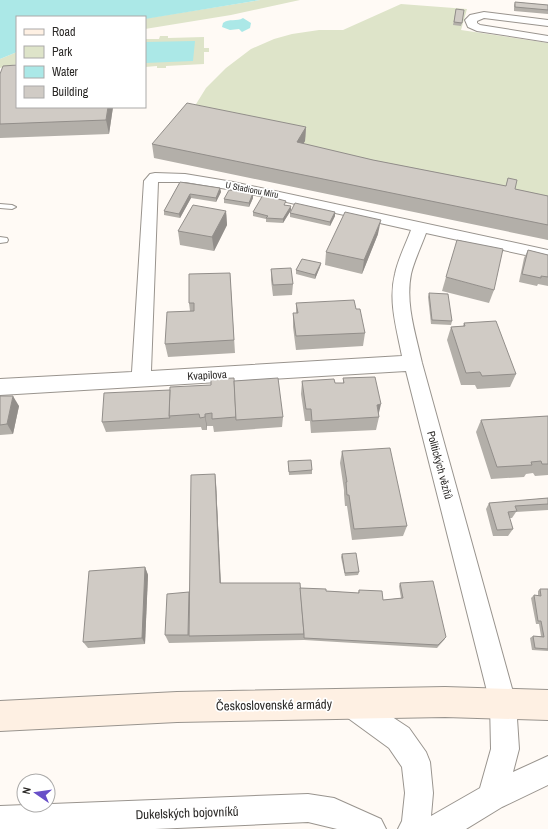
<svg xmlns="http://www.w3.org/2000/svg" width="548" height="829" font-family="'Archivo Narrow',sans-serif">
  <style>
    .green { fill: #dee4c9 }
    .water { fill: #abe8e7 }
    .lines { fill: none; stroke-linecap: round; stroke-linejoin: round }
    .service-casing { stroke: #99948e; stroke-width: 2 }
    .minor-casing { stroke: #99948e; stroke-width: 2 }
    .secondary-casing { stroke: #99948e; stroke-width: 2 }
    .service { fill: #fff; fill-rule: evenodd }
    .minor { fill: #fff; fill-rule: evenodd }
    .secondary { fill: #fef0e3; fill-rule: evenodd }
    .wall { fill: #b3afa9 }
    .shaded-wall { fill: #928e8a }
    .building { fill: #d0cbc5; stroke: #928e8a }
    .labels { text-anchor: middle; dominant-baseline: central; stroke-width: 3.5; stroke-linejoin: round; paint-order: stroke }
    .far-street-label { font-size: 9px; fill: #2c2a28; stroke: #fff }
    .street-label { font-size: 11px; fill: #2c2a28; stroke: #fff }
    .near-street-label { font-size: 13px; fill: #2c2a28; stroke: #fff }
  </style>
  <rect width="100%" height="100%" fill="#fffaf5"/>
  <!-- green -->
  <g class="green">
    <polygon points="260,0 300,0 231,15 145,29 145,19 148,18"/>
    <polygon points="401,4 467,9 461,30 548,43 548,240 188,117 206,88 226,68 251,49 274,39 292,34 319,30 343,30"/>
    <polygon points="160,36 168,36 168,38 204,37 204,48 209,48 209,52 204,52 204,64 166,66 166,68 157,68 157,66 145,67 145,39 159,39"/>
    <polygon points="17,52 17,64 0,68 0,59"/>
  </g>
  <!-- water -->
  <g class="water">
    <polygon points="0,0 260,0 145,19 145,17 17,17 17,52 0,59"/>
    <path d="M243,18l8,5 -1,5 -8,4 -3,-3 -9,1 -8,-3 1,-4c6,-5 14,-1 20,-5z"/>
    <polygon points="195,41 193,61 145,63 145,42"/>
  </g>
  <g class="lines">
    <defs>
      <g id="service">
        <polygon points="0,204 12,205 16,207 12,209 0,208"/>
        <polygon points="0,237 7,238 8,240 7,242 0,243"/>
      </g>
      <g id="minor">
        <polygon points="484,12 548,20 548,26 484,18 477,21 477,23 480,25 548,36 548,42 477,31 468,27 465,20 470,15"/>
        <path d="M155,173l30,1 48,8 315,68v10l-122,-27c-5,14 -12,28 -15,41 -6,30 5,61 11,89l94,340 3,46 -6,23 35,-16v29l-46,22 -36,22h-68l4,-8 3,-28 -3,-26 -13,-19 -48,-35 -4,-9 4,-9 9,-4 9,4 50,33 17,24 4,10 3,31 -2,23 49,-28 11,-39 -1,-46 -84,-332 -406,24v-16l132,-7 12,-191 6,-7zM158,182h27l48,8 178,40c-5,14 -13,29 -16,44 -7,27 2,56 7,82l-251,15z"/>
        <polygon points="308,794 334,798 381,819 386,829 337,829 308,822 155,829 0,829 0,806"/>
      </g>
      <polygon id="secondary" points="445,687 548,690 548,720 445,717 177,722 0,731 0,701 177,692"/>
    </defs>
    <!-- service casing -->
    <use href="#service" class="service-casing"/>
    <!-- minor casing -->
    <use href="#minor" class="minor-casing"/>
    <!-- secondary casing -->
    <use href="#secondary" class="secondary-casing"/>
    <!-- service -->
    <use href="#service" class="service"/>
    <!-- minor -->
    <use href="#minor" class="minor"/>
    <!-- secondary -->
    <use href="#secondary" class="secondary"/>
  </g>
  <!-- wall -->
  <g class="wall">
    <polygon points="515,2 548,5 548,14 514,11 514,5"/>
    <polygon points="456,9 462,23 461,26 453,25"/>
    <polygon points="0,74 17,107 113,107 109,134 0,138"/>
    <polygon points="306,127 305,141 303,144 373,160 506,186 508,178 515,189 548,196 548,240 154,158 152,144"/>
    <polygon points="180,182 220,188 221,192 216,202 191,198 180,218 164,215 164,211"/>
    <polygon points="253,193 253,198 249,207 224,203 224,199"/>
    <polygon points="286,205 291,210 283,223 266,222 266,219 253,216 253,212"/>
    <polygon points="226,211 227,225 214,251 180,245 178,231"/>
    <polygon points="335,212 335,216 330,226 290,217 290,213"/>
    <polygon points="378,234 362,274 325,265 326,252"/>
    <polygon points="528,250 548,255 548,286 538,284 537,286 519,282 524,258"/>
    <polygon points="321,263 320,267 315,279 296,274 296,270"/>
    <polygon points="271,269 293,284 292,295 273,296 271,280"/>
    <polygon points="230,273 235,353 168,357 165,344 190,311 189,303"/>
    <polygon points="446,277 494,290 489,303 442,291"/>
    <polygon points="429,293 452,321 451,325 431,324 428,297"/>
    <polygon points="296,303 356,309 365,333 363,346 296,350 293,327 293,313 296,313"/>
    <polygon points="464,323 516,374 510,387 477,389 475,385 461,385 447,340 451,327 463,326"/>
    <polygon points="343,378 379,416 379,417 376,430 311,433 310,421 305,421 301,394 302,381 335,383 343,383"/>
    <polygon points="234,381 283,417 282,427 214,432 213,426 207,426 207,430 202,430 201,427 106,432 102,422 170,390 211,385"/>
    <polygon points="0,396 19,406 13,434 0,435"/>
    <polygon points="548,416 548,475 535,476 533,473 526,474 524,477 491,479 476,432 481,420"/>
    <polygon points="342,451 407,526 403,536 352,540 347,506 345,506 344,494 344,490 340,463"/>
    <polygon points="288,461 312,470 312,474 289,475"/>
    <polygon points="215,474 216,483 221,583 300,588 326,591 358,593 359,590 383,600 401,598 399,586 400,583 445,639 437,648 304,640 169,643 165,635 189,592"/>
    <polygon points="548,498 548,510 516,512 512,518 509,518 513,529 508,536 493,536 486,509 489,503"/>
    <polygon points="342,554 359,572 358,575 345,576 341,557"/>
    <polygon points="145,567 148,575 145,644 88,648 83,642"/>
    <polygon points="540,589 548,589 548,651 532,650 530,638 533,636 541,636 539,624 536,624 531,598 534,595 538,596 538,591"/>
  </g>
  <!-- shaded-wall -->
  <g class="shaded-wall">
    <polygon points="108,107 113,107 109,134 106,120"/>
    <polygon points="306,127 305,141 296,156 297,142"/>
    <polygon points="220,188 221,192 216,202 216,198"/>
    <polygon points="253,193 253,198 249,207 249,203"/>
    <polygon points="190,194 191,198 180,218 179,214"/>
    <polygon points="291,206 291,210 283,223 283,219"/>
    <polygon points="226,211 227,225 214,251 212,237"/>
    <polygon points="335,212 335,216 330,226 330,222"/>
    <polygon points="381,220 378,234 362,274 364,260"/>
    <polygon points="321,263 320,267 315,279 315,275"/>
    <polygon points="13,396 19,406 13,434 7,424"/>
    <polygon points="381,404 378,417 377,405"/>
    <polygon points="205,414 207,426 207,430 205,417"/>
    <polygon points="215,474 216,483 221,590 220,583"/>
    <polygon points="145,567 148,575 145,644 142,638"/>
  </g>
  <!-- building -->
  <g class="building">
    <polygon points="515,2 548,5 548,10 515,7"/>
    <polygon points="456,9 464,10 462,23 454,22"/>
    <polygon points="17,65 17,107 108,107 106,120 0,124 0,74 3,66"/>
    <polygon points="187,103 306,127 297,142 373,160 506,186 508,178 517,180 515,189 548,196 548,225 152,144"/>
    <polygon points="180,182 220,188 216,198 190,194 179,214 164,211"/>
    <polygon points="229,190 253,193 249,203 224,199"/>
    <polygon points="263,195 286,201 284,205 291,206 283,219 266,218 268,216 253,212"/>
    <polygon points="295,203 335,212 330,222 290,213"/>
    <polygon points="193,205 226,211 212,237 178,231"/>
    <polygon points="345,212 381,220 364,260 326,252"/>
    <polygon points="457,240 503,249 494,290 446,277"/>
    <polygon points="528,250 548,255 548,277 541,276 541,278 522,274"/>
    <polygon points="302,259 321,263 315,275 296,270"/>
    <polygon points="291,268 293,284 273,285 271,269"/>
    <polygon points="230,273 234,340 165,344 167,312 194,311 194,303 189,303 189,274"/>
    <polygon points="429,293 448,294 452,321 432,320"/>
    <polygon points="354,300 356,309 360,309 365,333 296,336 293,313 298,313 296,303"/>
    <polygon points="496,321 516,374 482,376 480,372 466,373 451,327 465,326 464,323"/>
    <polygon points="375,377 381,404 377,405 379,417 312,421 311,409 306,409 302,381 334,379 335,383 344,383 343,378"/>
    <polygon points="234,378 236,417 212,419 212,413 205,414 205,417 200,418 199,414 169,416 170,387 211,385 211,379"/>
    <polygon points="278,378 283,417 236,420 234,381"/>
    <polygon points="170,390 169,416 170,418 102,422 104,393"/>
    <polygon points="0,396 13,396 7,424 0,425"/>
    <polygon points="548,416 548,464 542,464 541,461 531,462 532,465 497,467 481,420"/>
    <polygon points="390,448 407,526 354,529 349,495 347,495 346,482 347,482 342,451"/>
    <polygon points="311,460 312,470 289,472 288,461"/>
    <polygon points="215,474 220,583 300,583 304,634 189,636 191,475"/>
    <polygon points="548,498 548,504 515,506 517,511 508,512 513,529 497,530 489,503"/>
    <polygon points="356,553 359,572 345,573 342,554"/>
    <polygon points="145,567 142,638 83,642 89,571"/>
    <polygon points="433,581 446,637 438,645 304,638 304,634 300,588 326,589 326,591 343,592 359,593 359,590 382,591 383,600 403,598 400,583"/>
    <polygon points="540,589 548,589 548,649 535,648 533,636 544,637 541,621 538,621 534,595 541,596"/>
    <polygon points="189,592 188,635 165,635 167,594"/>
  </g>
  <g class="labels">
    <!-- far-street labels -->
    <g class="far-street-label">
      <text transform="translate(252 190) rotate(11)">U Stadionu Míru</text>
    </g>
    <!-- street labels -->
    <g class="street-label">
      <text transform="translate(207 375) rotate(-3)">Kvapilova</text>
      <text transform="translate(440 465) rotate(75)">Politických vězňů</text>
    </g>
    <!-- near-street labels -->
    <g class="near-street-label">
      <text transform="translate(274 705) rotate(-1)">Československé armády</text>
      <text transform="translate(187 813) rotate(-2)">Dukelských bojovníků</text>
    </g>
  </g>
  <!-- legend -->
  <rect x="16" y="16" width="130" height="92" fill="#ffffff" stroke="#abaaa9"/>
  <rect x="24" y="29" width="20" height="6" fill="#fef0e3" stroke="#abaaa9"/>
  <text x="52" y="36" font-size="12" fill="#2c2a28">Road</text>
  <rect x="24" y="46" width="20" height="12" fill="#dee4c9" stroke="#abaaa9"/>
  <text x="52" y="56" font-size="12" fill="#2c2a28">Park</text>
  <rect x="24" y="66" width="20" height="12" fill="#abe8e7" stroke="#abaaa9"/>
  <text x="52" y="76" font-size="12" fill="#2c2a28">Water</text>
  <rect x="24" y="86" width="20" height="12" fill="#d0cbc5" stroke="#abaaa9"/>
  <text x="52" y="96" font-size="12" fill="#2c2a28">Building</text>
  <!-- north arrow -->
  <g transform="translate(36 793) rotate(283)"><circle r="19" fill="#ffffff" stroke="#abaaa9"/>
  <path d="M0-3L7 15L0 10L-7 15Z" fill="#684fc8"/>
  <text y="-6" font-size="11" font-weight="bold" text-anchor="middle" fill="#2c2a28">N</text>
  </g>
</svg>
